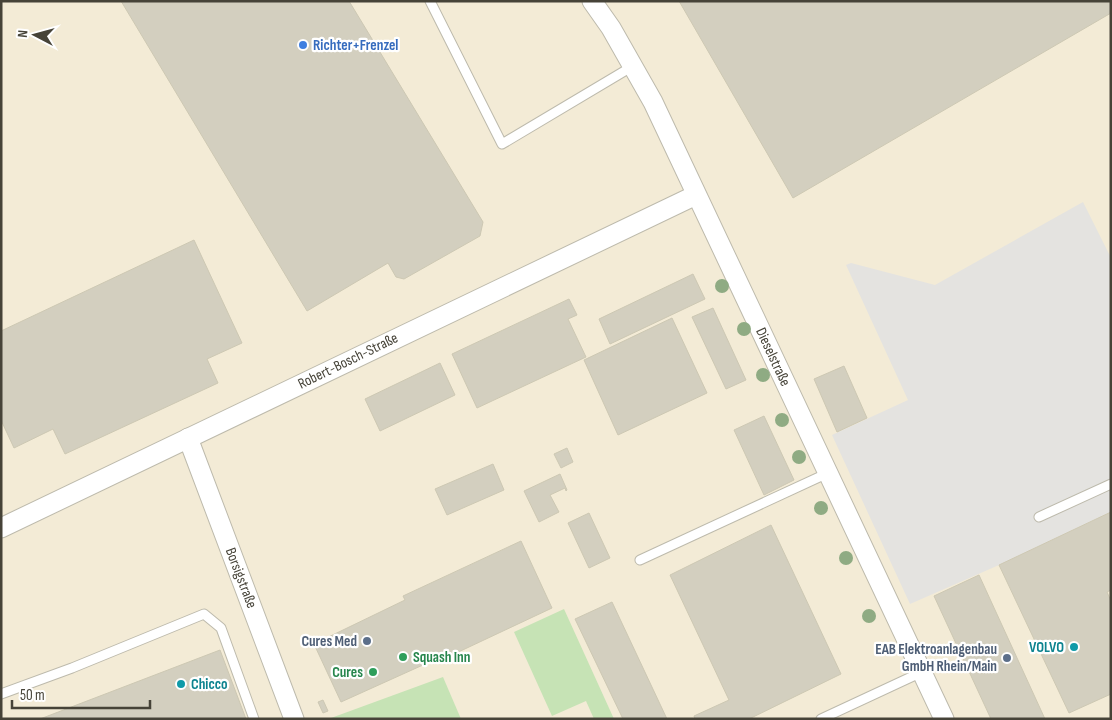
<svg xmlns="http://www.w3.org/2000/svg" width="1112" height="720" font-family="'Sofia Sans Condensed',sans-serif">
  <style>
    .commercial { fill: #f3ebd6 }
    .green { fill: #c6e3b5 }
    .parking { fill: #e4e3e0 }
    .building { fill: #d3cfbf; stroke: #cdc8b3 }
    .lines { fill: none; stroke-linecap: round; stroke-linejoin: round }
    .lane-casing { stroke: #bdbaac; stroke-width: 11 }
    .street-casing { stroke: #bdbaac; stroke-width: 21 }
    .lane { stroke: #fff; stroke-width: 9 }
    .street { stroke: #fff; stroke-width: 19 }
    .tree { fill: #8fab83 }
    .shop-dot { fill: #3f7fe0; stroke: #fff; stroke-width: 2 }
    .service-dot { fill: #5c6f8a; stroke: #fff; stroke-width: 2 }
    .culture-dot { fill: #0f9aa8; stroke: #fff; stroke-width: 2 }
    .leisure-dot { fill: #2e9e5b; stroke: #fff; stroke-width: 2 }
    .labels { text-anchor: middle; dominant-baseline: central; stroke-width: 4.5; stroke-linejoin: round; paint-order: stroke }
    .shop-label { font-size: 15px; font-weight: bold; fill: #366cbe; stroke: #fff; text-anchor: start }
    .street-label { font-size: 15px; fill: #464338; stroke: #fff }
    .service-label { font-size: 15px; font-weight: bold; fill: #4e5e75; stroke: #fff; text-anchor: end }
    .culture-label { font-size: 15px; font-weight: bold; fill: #0d838f; stroke: #fff; text-anchor: end }
    .leisure-label { font-size: 15px; font-weight: bold; fill: #27864d; stroke: #fff; text-anchor: start }
  </style>
  <rect width="100%" height="100%" fill="#f3f1e9"/>
  <!-- commercial -->
  <rect class="commercial" x="1" y="1" width="1110" height="718"/>
  <!-- green -->
  <g class="green">
    <polygon points="564,609 614,719 594,719 586,701 552,716 514,632"/>
    <polygon points="443,677 461,719 330,719 331,718"/>
  </g>
  <!-- parking -->
  <polygon class="parking" points="1083,202 1111,258 1111,512 999,565 910,604 832,435 908,400 846,265 851,263 935,285"/>
  <!-- building -->
  <g class="building">
    <polygon points="121,1 349,1 483,222 480,236 404,279 396,277 388,263 307,311"/>
    <polygon points="679,1 1111,1 1111,13 793,198"/>
    <polygon points="194,240 242,343 207,359 218,383 65,454 53,429 14,448 1,420 1,331"/>
    <polygon points="693,274 705,299 610,344 599,319"/>
    <polygon points="569,299 577,315 568,319 586,357 477,408 452,354"/>
    <polygon points="713,308 746,380 726,389 692,317"/>
    <polygon points="672,318 707,393 618,435 584,360"/>
    <polygon points="440,363 455,395 380,431 365,399"/>
    <polygon points="844,366 867,418 837,432 814,379"/>
    <polygon points="764,416 794,480 764,495 734,430"/>
    <polygon points="567,448 573,462 561,468 554,454"/>
    <polygon points="493,464 504,490 447,515 435,489"/>
    <polygon points="560,474 567,490 566,491 565,488 550,495 559,512 539,522 524,491"/>
    <polygon points="1111,512 1111,590 1107,592 1111,601 1111,694 1069,713 999,565"/>
    <polygon points="589,513 610,558 589,568 568,523"/>
    <polygon points="771,525 841,674 749,719 695,719 694,716 729,700 670,575"/>
    <polygon points="521,541 552,608 435,663 434,660 341,702 314,644 405,600 403,596"/>
    <polygon points="979,575 1045,719 991,719 934,596"/>
    <polygon points="612,602 667,719 623,719 575,619"/>
    <polygon points="220,650 246,719 40,719"/>
    <polygon points="323,700 328,711 323,713 318,702"/>
  </g>
  <g class="lines">
    <defs>
      <g id="lane">
        <polyline points="430,1 502,144 633,66"/>
        <polyline points="1039,517 1111,484"/>
        <polyline points="640,560 828,473"/>
        <polyline points="1,694 72,668 204,614 221,628 254,719"/>
        <polyline points="821,719 922,672"/>
      </g>
      <g id="street">
        <polyline points="592,1 611,28 653,102 944,719"/>
        <polyline points="188,438 294,719"/>
        <polyline points="1,528 696,195"/>
      </g>
    </defs>
    <!-- lane casing -->
    <use href="#lane" class="lane-casing"/>
    <!-- street casing -->
    <use href="#street" class="street-casing"/>
    <!-- lane -->
    <use href="#lane" class="lane"/>
    <!-- street -->
    <use href="#street" class="street"/>
  </g>
  <!-- trees -->
  <g class="tree">
    <circle cx="722" cy="286" r="7"/>
    <circle cx="744" cy="329" r="7"/>
    <circle cx="763" cy="375" r="7"/>
    <circle cx="782" cy="420" r="7"/>
    <circle cx="799" cy="457" r="7"/>
    <circle cx="821" cy="508" r="7"/>
    <circle cx="846" cy="558" r="7"/>
    <circle cx="869" cy="616" r="7"/>
  </g>
  <!-- markers -->
  <circle class="shop-dot" cx="303" cy="45" r="5"/>
  <g class="service-dot">
    <circle cx="367" cy="641" r="5"/>
    <circle cx="1007" cy="658" r="5"/>
  </g>
  <g class="culture-dot">
    <circle cx="1074" cy="647" r="5"/>
    <circle cx="181" cy="684" r="5"/>
  </g>
  <g class="leisure-dot">
    <circle cx="403" cy="657" r="5"/>
    <circle cx="373" cy="672" r="5"/>
  </g>
  <g class="labels">
    <!-- shop labels -->
    <g class="shop-label">
      <text x="313" y="45">Richter+Frenzel</text>
    </g>
    <!-- street labels -->
    <g class="street-label">
      <text transform="translate(773 357) rotate(65)">Dieselstraße</text>
      <text transform="translate(348 361) rotate(-26)">Robert-Bosch-Straße</text>
      <text transform="translate(241 578) rotate(69)">Borsigstraße</text>
    </g>
    <!-- service labels -->
    <g class="service-label">
      <text x="357" y="641">Cures Med</text>
      <text x="997" y="649">EAB Elektroanlagenbau<tspan x="997" dy="17">GmbH Rhein/Main</tspan></text>
    </g>
    <!-- culture labels -->
    <g class="culture-label">
      <text x="1064" y="647">VOLVO</text>
      <text x="191" y="684" text-anchor="start">Chicco</text>
    </g>
    <!-- leisure labels -->
    <g class="leisure-label">
      <text x="413" y="657">Squash Inn</text>
      <text x="363" y="672" text-anchor="end">Cures</text>
    </g>
  </g>
  <!-- border -->
  <rect width="1112" height="720" fill="none" stroke="#464338" stroke-width="5"/>
  <!-- north arrow -->
  <g transform="translate(35 35) rotate(276)" stroke="#ffffff" stroke-width="4" paint-order="stroke">
  <path d="M0-4L9 19L0 12L-9 19Z" fill="#464338"/>
  <text y="-8" font-size="14" font-weight="bold" text-anchor="middle" fill="#464338">N</text>
  </g>
  <!-- scale -->
  <path d="M12 700v8h138v-8" fill="none" stroke="#464338" stroke-width="2.5"/>
  <text x="20" y="700" font-size="15" fill="#464338" stroke="#ffffff" stroke-width="4" paint-order="stroke">50 m</text>
</svg>
